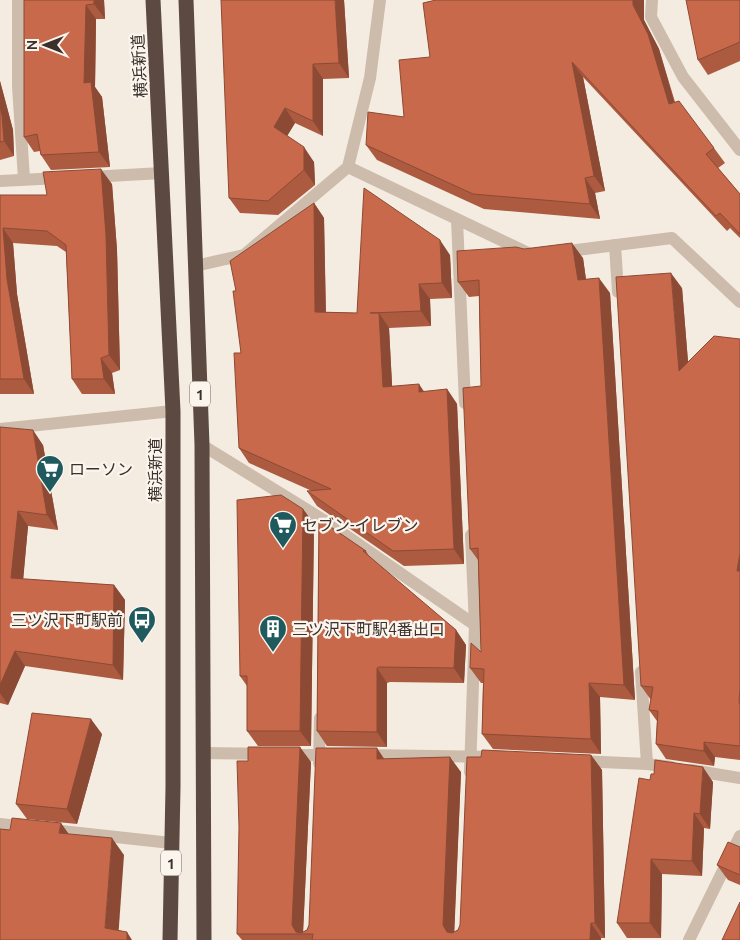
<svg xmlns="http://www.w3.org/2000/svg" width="740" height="940" font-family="Ubuntu,'Noto Sans JP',sans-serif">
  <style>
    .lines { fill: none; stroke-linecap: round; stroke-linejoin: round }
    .minor { stroke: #cdbbac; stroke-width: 12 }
    .highway { stroke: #5c4a42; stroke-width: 15 }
    .wall { fill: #ac5a40 }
    .shaded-wall { fill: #8c4a34 }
    .building { fill: #c8694b; stroke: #8c4a34 }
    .labels { text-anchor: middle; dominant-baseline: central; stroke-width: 4.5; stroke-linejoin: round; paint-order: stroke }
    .shield { fill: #fbf5ee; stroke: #756b66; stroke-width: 1 }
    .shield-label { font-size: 15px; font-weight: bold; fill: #3b302b }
    .street-label { font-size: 16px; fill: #3b302b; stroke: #fbf5ee }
    .poi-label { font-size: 16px; fill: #3b302b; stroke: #fbf5ee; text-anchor: start }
  </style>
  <rect width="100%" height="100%" fill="#f4ebe1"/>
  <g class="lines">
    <!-- minor -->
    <g class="minor">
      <polyline points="18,0 18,86 24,179"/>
      <polyline points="652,0 651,17 683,77 740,150"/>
      <polyline points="348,167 530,254"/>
      <polyline points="90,177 162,173"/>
      <polyline points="0,181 60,178"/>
      <polyline points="457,220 465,403"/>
      <polyline points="615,245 618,292"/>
      <polyline points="561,252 672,238 740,302"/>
      <polyline points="195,266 244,255 348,167 370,78 380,0"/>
      <polyline points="0,429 173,411"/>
      <polyline points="202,445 322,519 475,625"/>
      <polyline points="641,672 647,764"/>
      <polyline points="202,753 264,754"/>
      <polyline points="289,755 331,755"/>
      <polyline points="366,755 499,757"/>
      <polyline points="579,761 647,764 671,767"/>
      <polyline points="319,763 320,718"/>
      <polyline points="691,770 740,778"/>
      <polyline points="470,772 475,625 471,535"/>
      <polyline points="0,824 27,827"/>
      <polyline points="52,830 171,843"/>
      <polyline points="689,940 740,836"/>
    </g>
    <!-- highway -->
    <g class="highway">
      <polyline points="153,0 173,411 173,787 170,940"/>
      <polyline points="186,0 202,445 204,940"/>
    </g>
  </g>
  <!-- wall -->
  <g class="wall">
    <polygon points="24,0 104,0 105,19 96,19 95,87 102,97 110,167 51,170 41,155 40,151 34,152 24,137"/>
    <polygon points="344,0 349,78 323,79 323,136 295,123 287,136 314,162 315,185 278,215 240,213 229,198"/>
    <polygon points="740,0 740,61 708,75 698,60"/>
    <polygon points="644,20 659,49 675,102 714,148 725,163 718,168 740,194 740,238 730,228 727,231 583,77 605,191 595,193 600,219 484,209 377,160 366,145 404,117 430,57"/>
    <polygon points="0,81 13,130 14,156 0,160"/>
    <polygon points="112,184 117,250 120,370 112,373 115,394 82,394 72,379 66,252 57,246 13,243 17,294 34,394 0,394 0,195 47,195"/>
    <polygon points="314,203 324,218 326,312 357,313 450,255 452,298 430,299 431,326 389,328 392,386 424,392 447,389 457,404 464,564 404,566 317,506 307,491 312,491 249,463 239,448 241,353 236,291"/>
    <polygon points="524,249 583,258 586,279 610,293 635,700 600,697 601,754 493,749 482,734 483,683 481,683 470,668 481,652 478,560 470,549 481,386 479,296 469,297 458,282"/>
    <polygon points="682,288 688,362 740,339 740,760 715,757 714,766 666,759 656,744 657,721 649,710 651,700 641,686"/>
    <polygon points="0,427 43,445 58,530 28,526 23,579 114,585 125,600 123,680 25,666 8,705 0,703"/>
    <polygon points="303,509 314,524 311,746 258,746 247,731 247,686 240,676"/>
    <polygon points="319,519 366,551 370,558 456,630 466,645 464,683 390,682 387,683 387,747 327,746 317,731"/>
    <polygon points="102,734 77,824 27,819 16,804"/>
    <polygon points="591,755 602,770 605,938 601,938 601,940 242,940 237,934 248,761 311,762 303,932 307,930 384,759 461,772 454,932 458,930"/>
    <polygon points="654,774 713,782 710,829 704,828 702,876 662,874 661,938 627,938 617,923 650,780"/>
    <polygon points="740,847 740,885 728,880 717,865"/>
  </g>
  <!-- shaded-wall -->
  <g class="shaded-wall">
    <polygon points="94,0 104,0 105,19 94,4"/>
    <polygon points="335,0 344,0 349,78 339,63"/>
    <polygon points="633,0 644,0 644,20 659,49 679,119 669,104 633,5"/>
    <polygon points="86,5 96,19 95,87 102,97 110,167 99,152 84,83"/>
    <polygon points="572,62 583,77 605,191 594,176"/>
    <polygon points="313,64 323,79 323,136 313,121"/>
    <polygon points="0,81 13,130 14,156 4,141 0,107"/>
    <polygon points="285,108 295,123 284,141 274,127"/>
    <polygon points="304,147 314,162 315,185 304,170"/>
    <polygon points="101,169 112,184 117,250 120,370 109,355"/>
    <polygon points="585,178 595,193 600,219 590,204"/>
    <polygon points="314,203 324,218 326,327 315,312"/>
    <polygon points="3,228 13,243 17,294 34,394 24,379 7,279"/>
    <polygon points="440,240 450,255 452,298 442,283"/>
    <polygon points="572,243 583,258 588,295 578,280"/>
    <polygon points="671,273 682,288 690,386 679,371"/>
    <polygon points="599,278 610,293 635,700 624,685"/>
    <polygon points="419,284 430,299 431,326 421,311"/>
    <polygon points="379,313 389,328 393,402 383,387"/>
    <polygon points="101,358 112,373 115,394 104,379"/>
    <polygon points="419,384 429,399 419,392"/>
    <polygon points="447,389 457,404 464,564 454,549"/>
    <polygon points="33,430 43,445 58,530 47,515"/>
    <polygon points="303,509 314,524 311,746 300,731"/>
    <polygon points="18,511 28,526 22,593 11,578"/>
    <polygon points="740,553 740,575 737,571"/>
    <polygon points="114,585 125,600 123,680 113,665"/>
    <polygon points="456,630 466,645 464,683 454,668"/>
    <polygon points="15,651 25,666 8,705 0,693 0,685"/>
    <polygon points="377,668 387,683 387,747 377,732"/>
    <polygon points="589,683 600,697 601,754 591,739"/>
    <polygon points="91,719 102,734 77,824 67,809"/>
    <polygon points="704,742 715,757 714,766 704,751"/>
    <polygon points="300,747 311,762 303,934 297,934 292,925"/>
    <polygon points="377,748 387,763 377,759"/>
    <polygon points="591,755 602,770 605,938 595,923"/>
    <polygon points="450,757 461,772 454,940 447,932 443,925"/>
    <polygon points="703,767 713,782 710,829 700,814"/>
    <polygon points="694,813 704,828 702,876 692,861"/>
    <polygon points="61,823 73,840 59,833"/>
    <polygon points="112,838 124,855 118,940 105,928"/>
    <polygon points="651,859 662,874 661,938 650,923"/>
    <polygon points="591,923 601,938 601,940 590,940"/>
    <polygon points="127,932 132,940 127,940"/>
  </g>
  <!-- building -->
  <g class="building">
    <polygon points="24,0 94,0 94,4 86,5 84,83 91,82 99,152 41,155 37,134 24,137"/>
    <polygon points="221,0 335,0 339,63 313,64 313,121 285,108 274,127 304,147 304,170 268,201 229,198"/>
    <polygon points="436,0 633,0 633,5 648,34 669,104 679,101 714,148 706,154 740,194 740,234 720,213 716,216 572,62 594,176 585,178 590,204 473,194 366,145 368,112 404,117 399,60 430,57 423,3"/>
    <polygon points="686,0 740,0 740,42 698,60"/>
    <polygon points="0,107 2,115 4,141 0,142"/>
    <polygon points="101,169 106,235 109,355 101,358 104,379 72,379 66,245 47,231 3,228 7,279 24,379 0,379 0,195 47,195 43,172"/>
    <polygon points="364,188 440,240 442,283 419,284 421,311 370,313 379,313 383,387 419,384 419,392 447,389 454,549 393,551 307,491 331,489 239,448 234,353 241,353 233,291 236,291 230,261 314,203 315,312 357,313"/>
    <polygon points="572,243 578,280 599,278 624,685 589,683 591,739 482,734 484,669 470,668 471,643 481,652 478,548 470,549 463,388 481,386 479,280 458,282 457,251 516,247 524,249"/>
    <polygon points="671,273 679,371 714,336 740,339 740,553 737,571 740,571 740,689 739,703 740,704 740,746 704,742 704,751 656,744 658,711 649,710 653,687 641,686 616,277"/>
    <polygon points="0,427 33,430 47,515 18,511 11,578 114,585 113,665 15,651 0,685"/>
    <polygon points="281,495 303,509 300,731 247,731 247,676 240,676 237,500"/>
    <polygon points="319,519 366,551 363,551 456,630 454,668 379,667 377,668 377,732 317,731"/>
    <polygon points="32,713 91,719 67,809 16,804"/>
    <polygon points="248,747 300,747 292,925 296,932 301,933 307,930 309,925 316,748 377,748 377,759 450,757 443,925 447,932 452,933 458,930 460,925 467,757 481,757 482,750 591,755 595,923 591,923 590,940 312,940 313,934 237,934 239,827 237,761 248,761"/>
    <polygon points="655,760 703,767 700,814 694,813 692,861 651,859 650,923 617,923 639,778 650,780 651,774 654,774"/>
    <polygon points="12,818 61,823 59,833 112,838 105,928 127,932 127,940 0,940 0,829 10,830"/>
    <polygon points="728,842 740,847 740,875 717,865"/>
    <polygon points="740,902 740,940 722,940"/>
  </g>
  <!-- icons -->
  <defs>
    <symbol id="supermarket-pin" viewBox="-11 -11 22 30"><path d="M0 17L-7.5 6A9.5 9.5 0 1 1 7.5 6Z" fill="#1f5a5e" stroke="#fbf5ee"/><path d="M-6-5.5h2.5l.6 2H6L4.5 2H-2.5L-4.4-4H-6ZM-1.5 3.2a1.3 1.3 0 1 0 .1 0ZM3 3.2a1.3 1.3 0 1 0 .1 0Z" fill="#fff"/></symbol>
    <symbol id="bus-pin" viewBox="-11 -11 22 30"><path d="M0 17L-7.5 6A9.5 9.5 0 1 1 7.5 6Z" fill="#1f5a5e" stroke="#fbf5ee"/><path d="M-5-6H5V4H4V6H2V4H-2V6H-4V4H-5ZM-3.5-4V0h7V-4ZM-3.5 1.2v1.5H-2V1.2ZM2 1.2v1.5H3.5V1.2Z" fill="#fff"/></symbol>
    <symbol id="building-pin" viewBox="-11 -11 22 30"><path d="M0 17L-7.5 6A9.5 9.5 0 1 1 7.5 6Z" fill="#1f5a5e" stroke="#fbf5ee"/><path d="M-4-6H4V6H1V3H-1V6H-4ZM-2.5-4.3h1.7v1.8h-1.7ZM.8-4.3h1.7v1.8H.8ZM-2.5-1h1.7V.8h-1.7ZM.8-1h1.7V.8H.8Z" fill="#fff"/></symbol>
  </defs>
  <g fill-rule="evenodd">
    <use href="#supermarket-pin" x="34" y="453" width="32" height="43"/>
    <use href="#supermarket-pin" x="267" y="509" width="32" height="43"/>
    <use href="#bus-pin" x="126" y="604" width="32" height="43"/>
    <use href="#building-pin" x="257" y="613" width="32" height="43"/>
  </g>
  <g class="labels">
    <!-- shield labels -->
    <g class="shield">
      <rect x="190" y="381.5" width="20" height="25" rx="4"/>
      <rect x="161" y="850.5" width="20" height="25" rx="4"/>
    </g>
    <g class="shield-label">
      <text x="200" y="394">1</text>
      <text x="171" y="863">1</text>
    </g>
    <!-- street labels -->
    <g class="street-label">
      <text transform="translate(139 66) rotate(-93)">横浜新道</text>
      <text transform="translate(155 470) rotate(-90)">横浜新道</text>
    </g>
    <!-- poi labels -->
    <g class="poi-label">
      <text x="69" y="469">ローソン</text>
      <text x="302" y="525">セブン-イレブン</text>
      <text x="123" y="620" text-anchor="end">三ツ沢下町駅前</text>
      <text x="292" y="629">三ツ沢下町駅4番出口</text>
    </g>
  </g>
  <!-- north arrow -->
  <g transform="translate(45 45) rotate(270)" stroke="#fbf5ee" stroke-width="4" paint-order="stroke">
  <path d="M0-4L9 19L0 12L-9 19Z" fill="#3b302b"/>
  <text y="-8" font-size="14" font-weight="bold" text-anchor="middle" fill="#3b302b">N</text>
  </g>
</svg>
